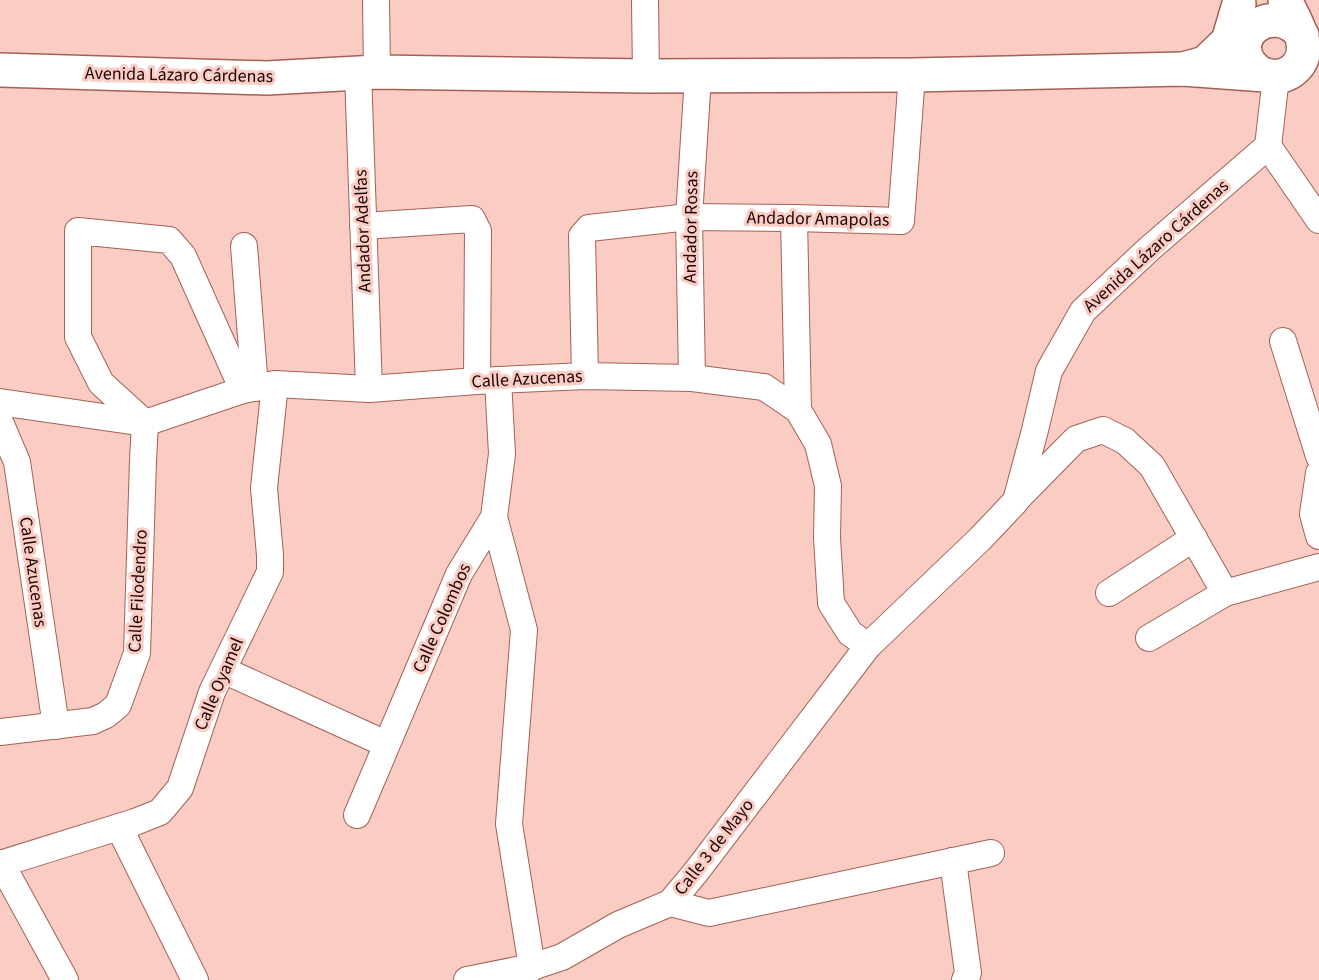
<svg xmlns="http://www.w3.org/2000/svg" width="1319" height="980" font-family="'Source Sans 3',sans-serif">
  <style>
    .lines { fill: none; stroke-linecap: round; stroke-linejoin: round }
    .street-casing { stroke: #a36155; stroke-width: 28 }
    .secondary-casing { stroke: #a36155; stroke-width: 36 }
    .street { stroke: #fff; stroke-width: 26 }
    .secondary { stroke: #fff; stroke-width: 33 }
    .labels { text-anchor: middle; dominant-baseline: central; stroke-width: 6; stroke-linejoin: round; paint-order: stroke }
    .street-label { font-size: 18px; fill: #1e0604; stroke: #faccc3 }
  </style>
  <rect width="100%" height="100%" fill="#faccc3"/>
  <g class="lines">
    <defs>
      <g id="street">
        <polyline points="376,0 377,72"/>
        <polyline points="645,0 646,76"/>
        <polyline points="358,72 369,389"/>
        <polyline points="1268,146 1319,220"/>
        <polyline points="794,218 798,410"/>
        <polyline points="363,226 472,219 478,231 477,381"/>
        <polyline points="244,246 255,388"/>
        <polyline points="1283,341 1319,456"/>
        <polyline points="585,376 582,236 589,228 689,217 794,218 901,221 912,75"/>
        <polyline points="692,378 689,217 698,76"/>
        <polyline points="0,402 145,423 243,390 275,384 369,389 477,381 585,376 692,378 764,387 798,410 818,444 828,486 827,538 831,603 850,633 868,646"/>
        <polyline points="0,422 17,462 56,726"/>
        <polyline points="1319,473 1313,514 1319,536"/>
        <polyline points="1020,496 1076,439 1103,430 1125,441 1152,466 1225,593"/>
        <polyline points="494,517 524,630 509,824 532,967 520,979"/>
        <polyline points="1109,593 1194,538"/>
        <polyline points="1149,638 1225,593 1319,567"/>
        <polyline points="223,670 386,744"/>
        <polyline points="0,732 93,721 106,715 118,705 137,653 143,460 145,423 101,383 78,337 78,231 169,240 183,256 243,390"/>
        <polyline points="357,815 459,574 494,517 502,454 498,380"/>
        <polyline points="119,827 195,980"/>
        <polyline points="953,861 968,973 965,980"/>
        <polyline points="1,863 65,980"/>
        <polyline points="0,864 135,822 160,812 180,788 212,692 270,572 270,555 264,488 275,384"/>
        <polyline points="670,903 709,913 991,853"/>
        <polyline points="467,980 532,967 562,957 618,925 670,903 696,872 868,646 980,539 1016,501 1035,430 1049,371 1083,311 1149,249 1268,146 1276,77"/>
      </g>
      <g id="secondary">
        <path d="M1285,0c10,21 32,52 7,71 -7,5 -17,7 -26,4 -6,-1 -11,-6 -15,-10 -24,-31 24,-65 51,-30"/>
        <polyline points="1183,69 1205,63 1228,41 1239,4"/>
        <polyline points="0,70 267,78 377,72 646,76 912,75 1183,69 1265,75"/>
      </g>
    </defs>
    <!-- street casing -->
    <use href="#street" class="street-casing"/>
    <!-- secondary casing -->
    <use href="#secondary" class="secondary-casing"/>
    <!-- street -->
    <use href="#street" class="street"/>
    <!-- secondary -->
    <use href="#secondary" class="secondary"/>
  </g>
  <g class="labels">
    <!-- street labels -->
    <g class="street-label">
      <text transform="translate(179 75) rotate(1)">Avenida Lázaro Cárdenas</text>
      <text transform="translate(818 219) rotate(1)">Andador Amapolas</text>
      <text transform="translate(691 227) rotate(-89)">Andador Rosas</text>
      <text transform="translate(363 231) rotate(-92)">Andador Adelfas</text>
      <text transform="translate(1156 246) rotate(-42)">Avenida Lázaro Cárdenas</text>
      <text transform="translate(527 379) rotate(-3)">Calle Azucenas</text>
      <text transform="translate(33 572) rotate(82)">Calle Azucenas</text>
      <text transform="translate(138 591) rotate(-87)">Calle Filodendro</text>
      <text transform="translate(442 618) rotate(-66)">Calle Colombos</text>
      <text transform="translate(219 684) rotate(-67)">Calle Oyamel</text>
      <text transform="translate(714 847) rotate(-52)">Calle 3 de Mayo</text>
    </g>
  </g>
</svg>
